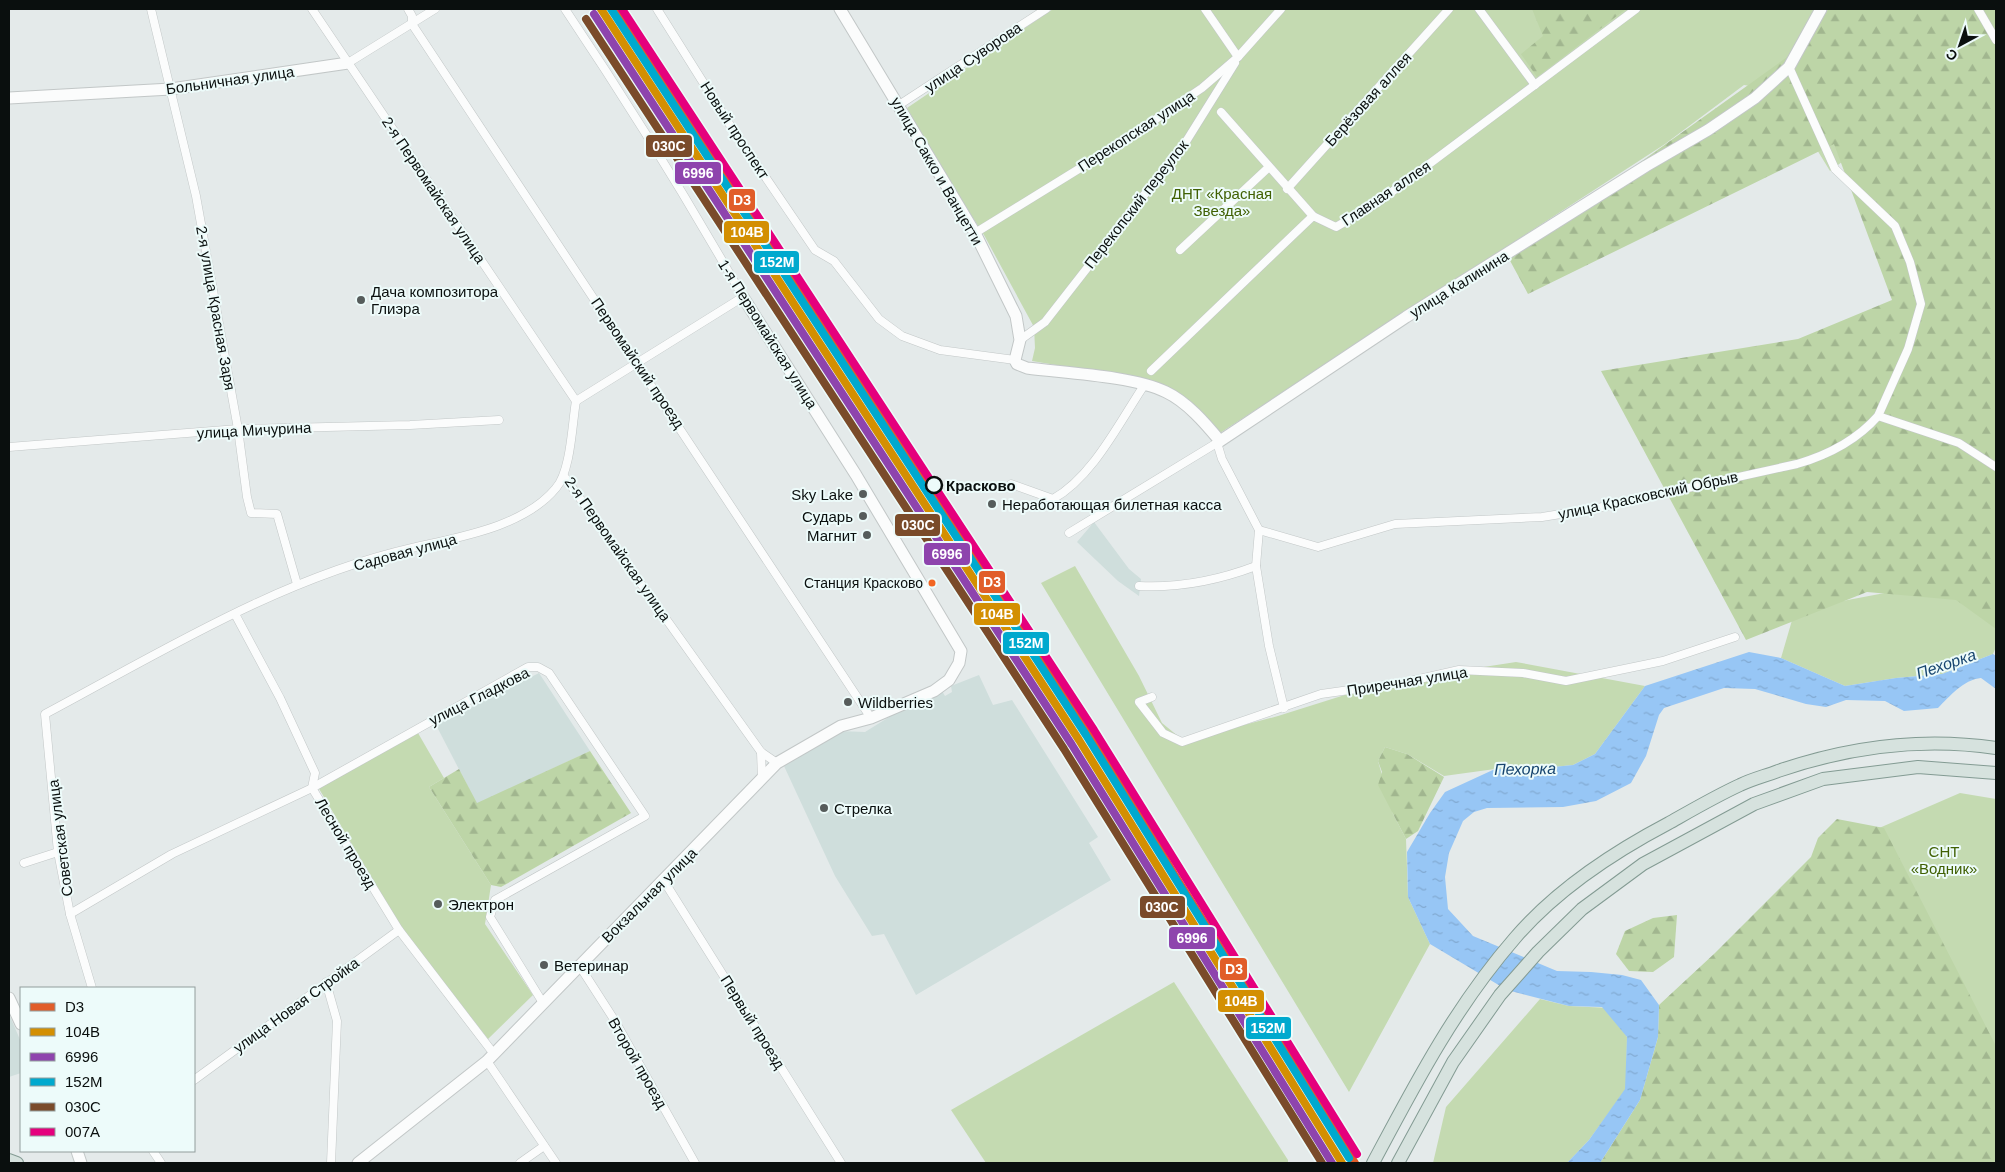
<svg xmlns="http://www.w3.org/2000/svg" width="2005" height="1172" font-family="Arial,sans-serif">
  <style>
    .built { fill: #cfdedc }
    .green { fill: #c4dab1 }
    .forest { fill: url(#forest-firs) }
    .water { fill: url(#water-ripples) }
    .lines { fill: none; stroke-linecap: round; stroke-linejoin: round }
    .street-casing { stroke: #c2c7c7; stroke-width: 9 }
    .secondary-casing { stroke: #c2c7c7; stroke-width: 13 }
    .primary-casing { stroke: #839b93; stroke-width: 14 }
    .street { stroke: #fbfcfc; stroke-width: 8 }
    .secondary { stroke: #fbfcfc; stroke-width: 11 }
    .primary { stroke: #d6e2de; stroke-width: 12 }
    .rail-1-casing { stroke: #edfbfa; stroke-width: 11 }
    .rail-2-casing { stroke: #edfbfa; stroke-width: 11 }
    .rail-3-casing { stroke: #edfbfa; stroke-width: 11 }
    .rail-4-casing { stroke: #edfbfa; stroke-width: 11 }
    .rail-5-casing { stroke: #edfbfa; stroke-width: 11 }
    .rail-6-casing { stroke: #edfbfa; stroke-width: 11 }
    .rail-1 { stroke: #e15d29; stroke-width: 8 }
    .rail-2 { stroke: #d38f02; stroke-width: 8 }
    .rail-3 { stroke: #8e44ad; stroke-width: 8 }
    .rail-4 { stroke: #00a9ce; stroke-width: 8 }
    .rail-5 { stroke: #7a4b2a; stroke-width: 8 }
    .rail-6 { stroke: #e5007d; stroke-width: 8 }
    .poi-dot { fill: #565c5b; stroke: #edfbfa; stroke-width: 2 }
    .stop-dot { fill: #edfbfa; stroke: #0a0f0e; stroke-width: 2.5 }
    .bus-dot { fill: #f26522; stroke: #edfbfa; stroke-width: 2 }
    .labels { text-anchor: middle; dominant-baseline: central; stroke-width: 4; stroke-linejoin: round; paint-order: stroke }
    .bus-label { font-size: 14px; fill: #0a0f0e; stroke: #edfbfa; text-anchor: end }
    .street-label { font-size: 15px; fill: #0a0f0e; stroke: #edfbfa }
    .park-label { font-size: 15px; fill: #406003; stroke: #edfbfa }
    .poi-label { font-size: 15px; fill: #0a0f0e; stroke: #edfbfa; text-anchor: start }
    .stop-label { font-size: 15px; font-weight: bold; fill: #0a0f0e; stroke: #edfbfa; text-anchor: start }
    .water-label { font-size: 16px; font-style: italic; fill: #17456f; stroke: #edfbfa }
    .line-badge { stroke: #edfbfa; stroke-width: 2 }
    .badge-label { font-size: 14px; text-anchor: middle; font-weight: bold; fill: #fff }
  </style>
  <defs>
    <pattern id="forest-firs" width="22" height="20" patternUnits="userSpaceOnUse" patternTransform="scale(1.25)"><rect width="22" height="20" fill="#bdd5a7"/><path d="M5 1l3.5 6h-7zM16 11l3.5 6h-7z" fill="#a1b68f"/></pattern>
    <pattern id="water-ripples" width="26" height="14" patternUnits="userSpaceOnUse" patternTransform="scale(1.25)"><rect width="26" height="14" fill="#97c6f5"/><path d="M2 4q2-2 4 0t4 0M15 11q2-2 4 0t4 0" fill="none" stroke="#81a9d1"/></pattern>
  </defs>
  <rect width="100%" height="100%" fill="#e4eaea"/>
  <!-- built -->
  <g class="built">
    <polygon points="1094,522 1129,569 1141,579 1139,596 1118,581 1077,542"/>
    <polygon points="539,673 590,751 477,804 436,725"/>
    <polygon points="979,675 993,705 1012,700 1098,837 1089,843 1111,880 916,995 884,934 872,936 835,876 784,766 838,731 865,732 902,709 942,691 945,696 952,692 951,686"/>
    <polygon points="9,1014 21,1042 21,1073 9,1077"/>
  </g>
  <!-- green -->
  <g class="green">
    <path d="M1053,9h943v37l-166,125 -49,-80 -37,-6 -79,59 -445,289c-18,-22 -41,-42 -68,-52l-120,-20 3,-13 -1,-21 -50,-92 -49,-76 -28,-51z"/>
    <polygon points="1075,566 1139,676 1162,723 1184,741 1278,716 1386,682 1516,662 1645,686 1595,754 1573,765 1543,768 1495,769 1444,776 1407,754 1385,747 1378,761 1393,814 1406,839 1408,897 1430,944 1349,1092 1041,583"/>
    <polygon points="1948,581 1996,628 1996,647 1993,654 1942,674 1896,678 1845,686 1781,658 1795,610"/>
    <polygon points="418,733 444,778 429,787 491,885 485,924 533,995 488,1039 401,927 318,787"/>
    <polygon points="1960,793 1996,799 1996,1066 1870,832"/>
    <polygon points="1174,982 1288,1160 1288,1163 986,1163 951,1110"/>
    <polygon points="1540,999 1569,1006 1609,1008 1627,1037 1626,1089 1589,1140 1567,1163 1433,1163 1446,1107"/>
  </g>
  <!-- forest -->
  <g class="forest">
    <polygon points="1532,9 1626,9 1537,77 1521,54 1543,36"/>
    <polygon points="1829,9 1996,9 1996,629 1956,600 1867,592 1746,640 1601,371 1798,339 1892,300 1834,144 1528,294 1508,257 1797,50"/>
    <polygon points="1385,747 1407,754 1444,777 1418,831 1406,839 1378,785 1382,772 1378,761"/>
    <polygon points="590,751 631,813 501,887 491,885 429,787 459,769 477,803"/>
    <polygon points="1837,819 1884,828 1996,1046 1996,1163 1600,1163 1640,1100 1658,1037 1659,1005 1715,953 1811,857 1818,838"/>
    <polygon points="1677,915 1674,957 1653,972 1629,971 1616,954 1625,931 1653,918"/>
  </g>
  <!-- water -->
  <path class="water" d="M1749,652l32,6 64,28 51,-8 46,-4 51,-20 3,2v33l-15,-11c-18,2 -31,18 -43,30l-34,3 -19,-10 -39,-1 -20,7 -20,-3 -51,-15 -31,-1 -60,20 -5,7 -13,41 -15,27 -35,18 -33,6 -76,1 -13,4 -11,9 -14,32 -4,24 3,32 25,27 84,35 34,1 31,3 19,5 18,25 -1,32 -18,63 -40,63h-33l22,-23 36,-51 2,-52 -25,-30 -33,-1 -62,-16 -77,-46 -22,-47 -1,-45 23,-39 15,-21 50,-23 48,-1 30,-3 22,-11 50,-68z"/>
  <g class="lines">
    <defs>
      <g id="street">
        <polyline points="151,9 196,196 238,429 247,497 251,513 277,514 297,584"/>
        <polyline points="408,9 412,16 412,24 871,718"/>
        <path d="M565,9c63,94 122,189 178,288l-167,104"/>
        <polyline points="657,9 728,122 815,250 834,261 879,319 902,336 940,350 1015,360"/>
        <polyline points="1205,9 1238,57"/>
        <polyline points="1479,9 1535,85"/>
        <polyline points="1978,9 1996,40"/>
        <polyline points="348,63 435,9"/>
        <polyline points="899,105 1046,9"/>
        <polyline points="1221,112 1313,216"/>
        <polyline points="1287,189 1449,9"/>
        <polyline points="975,233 1116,146 1202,88 1238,57 1281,9"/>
        <polyline points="1180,250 1269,167"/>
        <polyline points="1020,340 1045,322 1187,140 1235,63"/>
        <polyline points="1151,371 1313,216 1336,227 1377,203 1636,9"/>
        <polyline points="1878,416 1959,443 1996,467"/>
        <polyline points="1220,441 1218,446 1222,459 1259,530 1256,566 1269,646 1284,708"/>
        <polyline points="9,447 238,429 410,425 499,420"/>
        <polyline points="564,476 761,752 777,763"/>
        <path d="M1011,484l42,15c40,-22 67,-78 92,-115"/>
        <path d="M1259,530l59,17 77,-23 147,-7 56,-9 199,-44c31,-9 59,-23 81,-48l30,-67 13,-45 -11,-42 -15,-36 -60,-57 -46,-102"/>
        <polyline points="1069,533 1220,441"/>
        <path d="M1139,586c40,2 80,-6 117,-20"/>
        <polyline points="235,614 280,698 315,773 312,788 399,930 494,1054"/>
        <polyline points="1152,697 1139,702 1163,733 1182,742 1321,694 1406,682 1459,670 1523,673 1566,681 1663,661 1735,637"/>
        <polyline points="761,752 762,779"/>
        <polyline points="24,863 58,852"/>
        <polyline points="664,881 841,1163"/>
        <polyline points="70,914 172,854 312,788 528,667 538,667 549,673 645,816 495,900 490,917 543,1003"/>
        <polyline points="579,965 615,1021 695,1163"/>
        <polyline points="326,982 337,1021 331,1163"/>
        <path d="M92,988l-22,-74 -12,-62 -13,-138c118,-63 236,-136 367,-166 47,-11 112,-21 144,-60 15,-17 16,-64 20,-87l-264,-392"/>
        <polyline points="487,1061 556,1163"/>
        <polyline points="194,1080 399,930"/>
        <polyline points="153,1151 161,1163"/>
        <polyline points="520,1163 544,1146"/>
      </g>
      <g id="secondary">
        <path d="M840,9l135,224 41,83 4,24 -5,20 2,4 10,4c39,5 106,8 139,24 21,10 39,31 54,49l186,-124 240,-151 62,-36 47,-32 34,-31 32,-58"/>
        <polyline points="9,98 171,89 348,63"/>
        <polyline points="9,998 21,1024"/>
        <polyline points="77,1151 81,1163"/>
        <polyline points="358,1163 487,1061 777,763 841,726 871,718 934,691 949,680 959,663 961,651 856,475 743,297"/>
      </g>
      <g id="primary">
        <polyline points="9,1160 17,1163"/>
        <path d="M1373,1163c42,-79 82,-156 142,-225 42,-49 97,-85 154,-115 23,-13 47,-27 71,-38 12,-6 25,-9 38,-14 70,-24 145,-34 218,-23"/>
        <polyline points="1398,1163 1453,1062 1500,995 1538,952 1582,909 1643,864 1754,804 1823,779 1918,767 1996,773"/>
      </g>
    </defs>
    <!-- street casing -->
    <use href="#street" class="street-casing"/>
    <!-- secondary casing -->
    <use href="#secondary" class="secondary-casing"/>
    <!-- primary casing -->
    <use href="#primary" class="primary-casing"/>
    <!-- street -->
    <use href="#street" class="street"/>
    <!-- secondary -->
    <use href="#secondary" class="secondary"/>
    <!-- primary -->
    <use href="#primary" class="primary"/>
    <defs>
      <polyline id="rail-1" points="617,9 1090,732 1174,874 1355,1163"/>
      <polyline id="rail-2" points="601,9 1079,740 1342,1163"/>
      <polyline id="rail-3" points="594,14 1072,745 1332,1163"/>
      <polyline id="rail-4" points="611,9 1086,735 1349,1158"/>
      <polyline id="rail-5" points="586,19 1064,749 1322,1163"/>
      <polyline id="rail-6" points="622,9 1094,730 1357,1154"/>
    </defs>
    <!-- rail-1 casing -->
    <use href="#rail-1" class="rail-1-casing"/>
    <!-- rail-2 casing -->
    <use href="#rail-2" class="rail-2-casing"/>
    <!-- rail-3 casing -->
    <use href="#rail-3" class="rail-3-casing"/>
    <!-- rail-4 casing -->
    <use href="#rail-4" class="rail-4-casing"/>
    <!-- rail-5 casing -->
    <use href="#rail-5" class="rail-5-casing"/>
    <!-- rail-6 casing -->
    <use href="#rail-6" class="rail-6-casing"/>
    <!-- rail-1 -->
    <use href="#rail-1" class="rail-1"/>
    <!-- rail-2 -->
    <use href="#rail-2" class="rail-2"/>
    <!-- rail-3 -->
    <use href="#rail-3" class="rail-3"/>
    <!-- rail-4 -->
    <use href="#rail-4" class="rail-4"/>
    <!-- rail-5 -->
    <use href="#rail-5" class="rail-5"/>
    <!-- rail-6 -->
    <use href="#rail-6" class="rail-6"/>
  </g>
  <!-- markers -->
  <g class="poi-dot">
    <circle cx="361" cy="300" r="5"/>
    <circle cx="863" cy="494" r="5"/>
    <circle cx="992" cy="504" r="5"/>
    <circle cx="863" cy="516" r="5"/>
    <circle cx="867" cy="535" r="5"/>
    <circle cx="848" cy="702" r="5"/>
    <circle cx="824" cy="808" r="5"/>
    <circle cx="438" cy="904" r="5"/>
    <circle cx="544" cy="965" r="5"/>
  </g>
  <circle class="stop-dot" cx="934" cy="485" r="8"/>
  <circle class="bus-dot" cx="932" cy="583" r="4.5"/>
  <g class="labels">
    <!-- bus labels -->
    <g class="bus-label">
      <text x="923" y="583">Станция Красково</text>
    </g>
    <!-- street labels -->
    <g class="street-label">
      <text transform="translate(973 57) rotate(-34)">улица Суворова</text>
      <text transform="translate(230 80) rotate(-8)">Больничная улица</text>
      <text transform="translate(1368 99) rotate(-48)">Берёзовая аллея</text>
      <text transform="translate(735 130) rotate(57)">Новый проспект</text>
      <text transform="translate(1136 131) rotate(-33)">Перекопская улица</text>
      <text transform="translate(937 171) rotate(60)">улица Сакко и Ванцетти</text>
      <text transform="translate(434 190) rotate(56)">2-я Первомайская улица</text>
      <text transform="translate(1386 193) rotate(-34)">Главная аллея</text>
      <text transform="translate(1136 204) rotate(-52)">Перекопский переулок</text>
      <text transform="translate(1459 284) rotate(-32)">улица Калинина</text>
      <text transform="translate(216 308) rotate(80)">2-я улица Красная Заря</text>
      <text transform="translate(768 334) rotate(58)">1-я Первомайская улица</text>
      <text transform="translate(638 363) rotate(56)">Первомайский проезд</text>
      <text transform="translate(254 430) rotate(-3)">улица Мичурина</text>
      <text transform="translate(1648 495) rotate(-12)">улица Красковский Обрыв</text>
      <text transform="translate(618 549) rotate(55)">2-я Первомайская улица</text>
      <text transform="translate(405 552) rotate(-15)">Садовая улица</text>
      <text transform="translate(1407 681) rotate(-9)">Приречная улица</text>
      <text transform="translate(479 696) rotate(-27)">улица Гладкова</text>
      <text transform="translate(60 838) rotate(-97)">Советская улица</text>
      <text transform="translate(346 843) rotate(59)">Лесной проезд</text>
      <text transform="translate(649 895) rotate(-45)">Вокзальная улица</text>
      <text transform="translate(296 1005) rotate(-36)">улица Новая Стройка</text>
      <text transform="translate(753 1022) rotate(58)">Первый проезд</text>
      <text transform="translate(638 1063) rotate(60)">Второй проезд</text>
    </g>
    <!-- park labels -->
    <g class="park-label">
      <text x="1222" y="193">ДНТ «Красная<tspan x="1222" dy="17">Звезда»</tspan></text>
      <text x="1944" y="851">СНТ<tspan x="1944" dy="17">«Водник»</tspan></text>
    </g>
    <!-- poi labels -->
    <g class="poi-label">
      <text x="371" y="291">Дача композитора<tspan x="371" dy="17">Глиэра</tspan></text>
      <text x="853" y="494" text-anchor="end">Sky Lake</text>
      <text x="1002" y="504">Неработающая билетная касса</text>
      <text x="853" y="516" text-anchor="end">Сударь</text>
      <text x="857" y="535" text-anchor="end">Магнит</text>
      <text x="858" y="702">Wildberries</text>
      <text x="834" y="808">Стрелка</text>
      <text x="448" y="904">Электрон</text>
      <text x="554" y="965">Ветеринар</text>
    </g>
    <!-- stop labels -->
    <g class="stop-label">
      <text x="946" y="485">Красково</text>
    </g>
    <!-- water labels -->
    <g class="water-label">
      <text transform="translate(1946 664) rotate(-19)">Пехорка</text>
      <text transform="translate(1525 769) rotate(-1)">Пехорка</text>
    </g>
  </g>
  <g class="line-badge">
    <rect x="645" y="134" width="48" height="24" rx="5" fill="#7a4b2a"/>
    <rect x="674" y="161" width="48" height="24" rx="5" fill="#8e44ad"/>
    <rect x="728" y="188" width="28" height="24" rx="5" fill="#e15d29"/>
    <rect x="723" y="220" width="47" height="24" rx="5" fill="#d38f02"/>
    <rect x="753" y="250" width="47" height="24" rx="5" fill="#00a9ce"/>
    <rect x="894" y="513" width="47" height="24" rx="5" fill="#7a4b2a"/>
    <rect x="923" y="542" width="48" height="24" rx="5" fill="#8e44ad"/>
    <rect x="978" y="570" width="28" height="24" rx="5" fill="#e15d29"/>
    <rect x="973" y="602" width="48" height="24" rx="5" fill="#d38f02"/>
    <rect x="1002" y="631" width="48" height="24" rx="5" fill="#00a9ce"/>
    <rect x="1139" y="895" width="47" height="24" rx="5" fill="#7a4b2a"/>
    <rect x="1168" y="926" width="48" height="24" rx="5" fill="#8e44ad"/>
    <rect x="1219" y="957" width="29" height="24" rx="5" fill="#e15d29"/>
    <rect x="1217" y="989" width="48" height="24" rx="5" fill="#d38f02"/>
    <rect x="1245" y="1016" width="47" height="24" rx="5" fill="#00a9ce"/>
  </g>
  <g class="badge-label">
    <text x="669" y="151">030C</text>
    <text x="698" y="178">6996</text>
    <text x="742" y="205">D3</text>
    <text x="747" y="237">104В</text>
    <text x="777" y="267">152М</text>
    <text x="918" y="530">030C</text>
    <text x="947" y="559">6996</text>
    <text x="992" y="587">D3</text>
    <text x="997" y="619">104В</text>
    <text x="1026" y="648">152М</text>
    <text x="1162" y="912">030C</text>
    <text x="1192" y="943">6996</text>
    <text x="1234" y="974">D3</text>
    <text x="1241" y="1006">104В</text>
    <text x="1268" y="1033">152М</text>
  </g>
  <!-- border -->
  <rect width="2005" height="1172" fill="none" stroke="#0a0f0e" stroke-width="20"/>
  <!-- legend -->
  <rect x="20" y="987" width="175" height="165" fill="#edfbfa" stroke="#929d9c"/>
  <rect x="30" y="1003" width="25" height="8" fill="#e15d29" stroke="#929d9c"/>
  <text x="65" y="1012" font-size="15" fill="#0a0f0e">D3</text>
  <rect x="30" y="1028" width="25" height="8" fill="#d38f02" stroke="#929d9c"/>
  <text x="65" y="1037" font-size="15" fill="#0a0f0e">104В</text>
  <rect x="30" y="1053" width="25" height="8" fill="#8e44ad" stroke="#929d9c"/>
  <text x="65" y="1062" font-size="15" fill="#0a0f0e">6996</text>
  <rect x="30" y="1078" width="25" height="8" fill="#00a9ce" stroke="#929d9c"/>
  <text x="65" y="1087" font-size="15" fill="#0a0f0e">152М</text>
  <rect x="30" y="1103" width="25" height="8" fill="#7a4b2a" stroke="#929d9c"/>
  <text x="65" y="1112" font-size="15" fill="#0a0f0e">030C</text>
  <rect x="30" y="1128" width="25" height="8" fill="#e5007d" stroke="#929d9c"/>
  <text x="65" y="1137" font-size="15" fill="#0a0f0e">007А</text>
  <!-- north arrow -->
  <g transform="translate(1960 45) rotate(220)" stroke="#edfbfa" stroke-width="4" paint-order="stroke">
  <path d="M0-4L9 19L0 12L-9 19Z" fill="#0a0f0e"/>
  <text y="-8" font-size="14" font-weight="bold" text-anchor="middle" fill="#0a0f0e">С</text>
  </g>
</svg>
